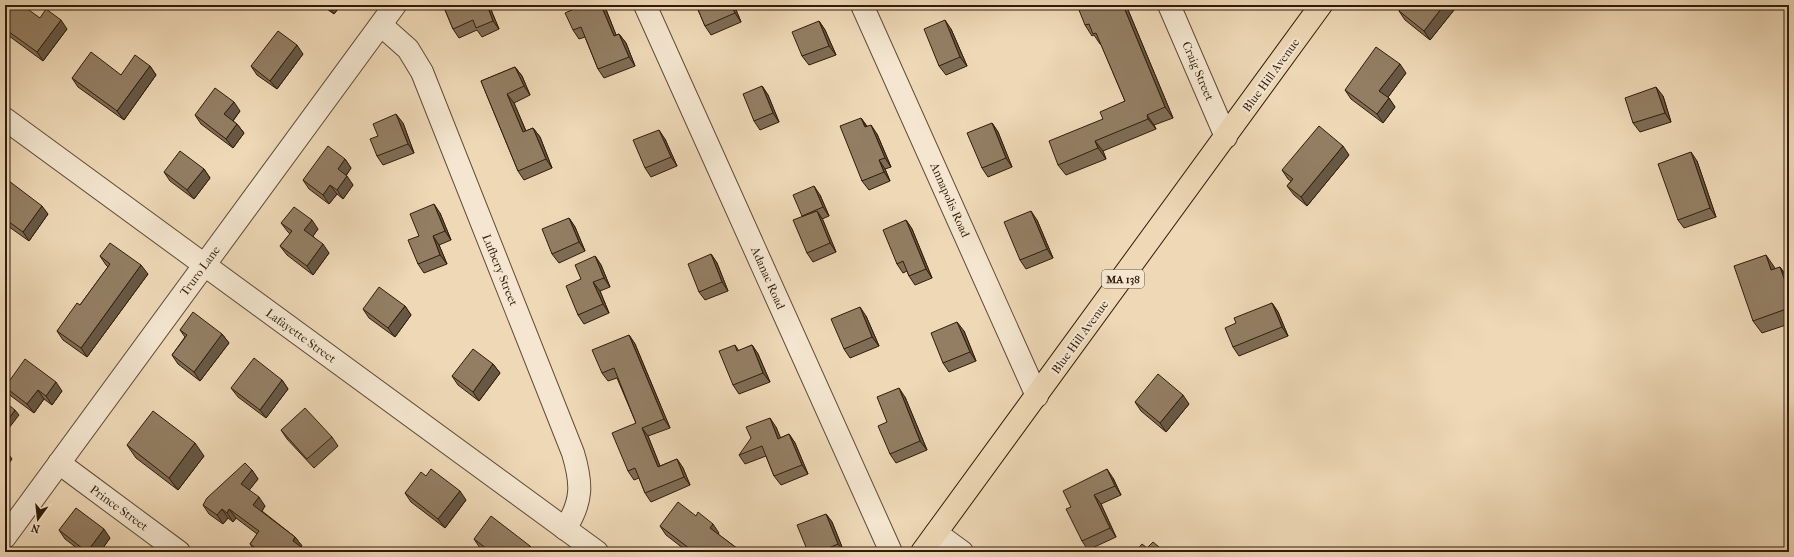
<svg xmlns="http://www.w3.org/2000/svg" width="1794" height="557" font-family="'IM FELL French Canon',serif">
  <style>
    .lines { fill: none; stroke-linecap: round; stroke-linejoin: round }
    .minor-casing { stroke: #604b35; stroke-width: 24 }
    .trunk-casing { stroke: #311c0a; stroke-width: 24 }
    .minor { stroke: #f4e6d0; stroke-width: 22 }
    .trunk { stroke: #eed8b6; stroke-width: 22 }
    .wall { fill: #7e6c55; stroke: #311c0a }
    .shaded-wall { fill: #675845; stroke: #311c0a }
    .building { fill: #937e63; stroke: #311c0a }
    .labels { text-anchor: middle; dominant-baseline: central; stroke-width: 4; stroke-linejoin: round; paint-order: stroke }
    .shield { fill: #f4e6d0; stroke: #6c5945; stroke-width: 1 }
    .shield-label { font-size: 11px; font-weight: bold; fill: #311c0a }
    .street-label { font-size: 12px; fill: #311c0a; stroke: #f4e6d0 }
  </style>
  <rect width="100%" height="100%" fill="#eed8b6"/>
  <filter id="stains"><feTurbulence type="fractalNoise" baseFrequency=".005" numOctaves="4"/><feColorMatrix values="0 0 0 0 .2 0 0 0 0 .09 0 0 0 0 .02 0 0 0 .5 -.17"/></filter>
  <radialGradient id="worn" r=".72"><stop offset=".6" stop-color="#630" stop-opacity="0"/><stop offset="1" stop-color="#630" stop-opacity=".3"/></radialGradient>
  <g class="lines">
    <defs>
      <g id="minor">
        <polyline points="645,5 891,552"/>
        <polyline points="862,5 1037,396"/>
        <polyline points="1169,5 1226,137"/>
        <path d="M381,25l27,24 14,23 151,381c9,30 10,48 -8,76"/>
        <polyline points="5,119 597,552"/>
        <polyline points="59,463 179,552"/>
        <polyline points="936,533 962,552"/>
        <polyline points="5,537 395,5"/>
      </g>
      <polyline id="trunk" points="922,552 1321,5"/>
    </defs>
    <!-- minor casing -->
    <use href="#minor" class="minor-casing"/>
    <!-- trunk casing -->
    <use href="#trunk" class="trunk-casing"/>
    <!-- minor -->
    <use href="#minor" class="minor"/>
    <!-- trunk -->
    <use href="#trunk" class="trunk"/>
  </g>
  <!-- wall -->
  <g class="wall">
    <polygon points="5,5 67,29 43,61 5,33"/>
    <polygon points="321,5 341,5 334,14"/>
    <polygon points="443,5 489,5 499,29 482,37 477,30 459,38 453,29"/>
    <polygon points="696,5 734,5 741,22 711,35 705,26"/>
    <polygon points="1126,5 1173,118 1154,125 1156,129 1103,151 1106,159 1066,175 1058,165 1103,119 1125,101 1101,44 1100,44 1094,35 1092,36 1085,25"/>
    <polygon points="1404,5 1458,5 1430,40 1405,20 1399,11"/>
    <polygon points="605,7 616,35 619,34 626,43 635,66 604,78 598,69 585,37 579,39 573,30"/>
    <polygon points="819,21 825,30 836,55 809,65 802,56"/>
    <polygon points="951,29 967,66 946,75 939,66"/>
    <polygon points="303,54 277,89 257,75 251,66"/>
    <polygon points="150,66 156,75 124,120 78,87 72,78 121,75"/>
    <polygon points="515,67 522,76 530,95 514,103 526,131 533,128 540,137 552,168 524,180 518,171 481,81"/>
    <polygon points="1406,73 1388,97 1395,107 1383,123 1351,99 1345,90"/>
    <polygon points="762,86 768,95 779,122 760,130 754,121"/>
    <polygon points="1663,96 1671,122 1640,132 1633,123"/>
    <polygon points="240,111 233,121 237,124 244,133 233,148 201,124 195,115"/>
    <polygon points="861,118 867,126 877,134 891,167 885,169 890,181 869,190 862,181"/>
    <polygon points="403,123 414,153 383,165 377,156 378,136"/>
    <polygon points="992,123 998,132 1012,167 988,177 982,168"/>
    <polygon points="665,139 677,166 651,177 645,168"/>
    <polygon points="1349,155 1307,206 1294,195 1287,186 1291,181 1288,179 1282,170"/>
    <polygon points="345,159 351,168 346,176 353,185 343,199 337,194 329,204 309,189 303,180"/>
    <polygon points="1697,161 1716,217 1684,228 1678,220"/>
    <polygon points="204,169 210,178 194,199 170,181 164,172"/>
    <polygon points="5,178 48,214 29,241 5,224"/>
    <polygon points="820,195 829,216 822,219 836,252 813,262 807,253 802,216"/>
    <polygon points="440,213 451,240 439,245 447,264 424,273 418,264 419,236"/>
    <polygon points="569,218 575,227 585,251 559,263 552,254"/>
    <polygon points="906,220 912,229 932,278 915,285 909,276 907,271 903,273 897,264"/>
    <polygon points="1037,220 1053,258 1026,269 1020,260"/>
    <polygon points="281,223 318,229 313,236 329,253 313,275 287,255 280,246 290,234 288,232"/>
    <polygon points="711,254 717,263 728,291 705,300 699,292"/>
    <polygon points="100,256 148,274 87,357 63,340 57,331 80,305 108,267 106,265"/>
    <polygon points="595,256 601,265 610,287 600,291 609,313 584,324 578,315 581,279"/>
    <polygon points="1780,267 1789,280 1789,324 1762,333 1753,321 1775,269"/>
    <polygon points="1272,303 1278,312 1288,336 1239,356 1233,347 1236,323"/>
    <polygon points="405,306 411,315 395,337 369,318 363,309"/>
    <polygon points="866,316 879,346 850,358 844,349"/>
    <polygon points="180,330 222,334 229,343 200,381 178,364 172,355 185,337"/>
    <polygon points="964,331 976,361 949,372 943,363"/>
    <polygon points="629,335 635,344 670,428 648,436 660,466 677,459 683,468 690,485 651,502 645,493 639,478 634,480 628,471 636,423 617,378 608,381 602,373"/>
    <polygon points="735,345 739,351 752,345 758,354 770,382 739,394 733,385"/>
    <polygon points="493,364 500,373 479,401 458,385 452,376"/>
    <polygon points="282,380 288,389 266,418 238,397 231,388"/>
    <polygon points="5,387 62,391 52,405 44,399 34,413 11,396"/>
    <polygon points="905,397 927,450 896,463 890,454 887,422"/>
    <polygon points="1135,402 1189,404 1166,432 1141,411"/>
    <polygon points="776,427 780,438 789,434 795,443 808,474 781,485 774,476 766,456 745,464 739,455"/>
    <polygon points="281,430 332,437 338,446 314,468 287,439"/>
    <polygon points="127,445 204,456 178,490 136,458"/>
    <polygon points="252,470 258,479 249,490 265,506 262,511 295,537 302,546 301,547 308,552 256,552 250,544 257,534 236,518 233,522 228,518 223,524 209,514 203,505"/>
    <polygon points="426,476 466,500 445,528 411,502 405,493"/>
    <polygon points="1113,478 1121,495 1101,504 1116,537 1088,550 1082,541 1071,507"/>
    <polygon points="826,514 832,522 844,552 808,552"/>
    <polygon points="660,526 719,533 718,534 742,552 688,552 666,535"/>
    <polygon points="59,530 110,538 100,552 82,552 65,539"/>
    <polygon points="474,539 535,552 485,552 480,548"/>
  </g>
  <!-- shaded-wall -->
  <g class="shaded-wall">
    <polygon points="327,5 341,5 334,14"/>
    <polygon points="487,5 489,5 499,29 493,21"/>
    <polygon points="601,5 603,5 605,7 620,45 614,36"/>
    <polygon points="731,5 734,5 741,22 735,13"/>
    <polygon points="1123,5 1126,5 1173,118 1165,107"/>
    <polygon points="1444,5 1458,5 1430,40 1424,31"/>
    <polygon points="61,20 67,29 43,61 37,52"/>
    <polygon points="945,20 951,29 967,66 960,57"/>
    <polygon points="819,21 825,30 836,55 829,46"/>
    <polygon points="619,34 626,43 635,66 629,57"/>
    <polygon points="297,45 303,54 277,89 270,81"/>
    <polygon points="1400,64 1406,73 1386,100 1379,91"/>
    <polygon points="150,66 156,75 124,120 117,111"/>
    <polygon points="515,67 522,76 530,95 524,86"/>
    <polygon points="762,86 768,95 779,122 773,113"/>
    <polygon points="1656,87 1663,96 1671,122 1665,113"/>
    <polygon points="507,94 514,103 530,141 523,132"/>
    <polygon points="1389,98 1395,107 1383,123 1377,114"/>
    <polygon points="234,102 240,111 231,123 224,114"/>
    <polygon points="396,114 403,123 414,153 408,144"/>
    <polygon points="1147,115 1154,125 1156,129 1148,119"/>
    <polygon points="861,118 867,127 865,127"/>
    <polygon points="992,123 998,132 1012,167 1006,158"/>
    <polygon points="237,124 244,133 233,148 226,139"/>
    <polygon points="871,125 877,134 891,167 885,158"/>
    <polygon points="533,128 540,137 552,168 546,159"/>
    <polygon points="659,130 665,139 677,166 671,157"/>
    <polygon points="1095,141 1103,151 1106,159 1098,148"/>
    <polygon points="1343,146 1349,155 1307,206 1301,197"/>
    <polygon points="1691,152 1697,161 1716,217 1710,208"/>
    <polygon points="345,159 351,168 344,178 338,169"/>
    <polygon points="879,160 885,169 890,181 884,172"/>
    <polygon points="204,169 210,178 194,199 187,190"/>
    <polygon points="347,176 353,185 343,199 337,190"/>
    <polygon points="330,185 337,194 329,204 323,195"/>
    <polygon points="814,186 820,195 829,216 823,207"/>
    <polygon points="434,204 440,213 451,240 445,231"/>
    <polygon points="42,206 48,214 29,241 23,232"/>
    <polygon points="817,211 823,220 836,252 830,243"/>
    <polygon points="1031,211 1037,220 1053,258 1047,249"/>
    <polygon points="569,218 575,227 585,251 579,242"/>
    <polygon points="312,220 318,229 311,239 304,230"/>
    <polygon points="906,220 912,229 932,278 926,269"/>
    <polygon points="433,236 439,245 447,264 440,255"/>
    <polygon points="323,244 329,253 313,275 307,266"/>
    <polygon points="711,254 717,263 728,291 722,282"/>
    <polygon points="1766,255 1775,268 1780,283 1771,270"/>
    <polygon points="595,256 601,265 610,287 604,278"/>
    <polygon points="141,265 148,274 87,357 81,348"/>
    <polygon points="1780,267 1789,280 1789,292"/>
    <polygon points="593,282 600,291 609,313 603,304"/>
    <polygon points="1272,303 1278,312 1288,336 1282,327"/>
    <polygon points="405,306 411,315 395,337 388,328"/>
    <polygon points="860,307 866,316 879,346 872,337"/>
    <polygon points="957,322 964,331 976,361 970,352"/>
    <polygon points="222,334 229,343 200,381 194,372"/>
    <polygon points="629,335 635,344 670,428 664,419"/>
    <polygon points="752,345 758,354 770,382 763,373"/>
    <polygon points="493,364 500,373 479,401 473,392"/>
    <polygon points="282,380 288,389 266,418 260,410"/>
    <polygon points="56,382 62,391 52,405 46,396"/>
    <polygon points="899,388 905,397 927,450 920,441"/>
    <polygon points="38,390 44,399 34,413 27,404"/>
    <polygon points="1183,395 1189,404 1166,432 1160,423"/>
    <polygon points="15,410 19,415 9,428 5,424"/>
    <polygon points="770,418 776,427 785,448 778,439"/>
    <polygon points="642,428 648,436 664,476 658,467"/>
    <polygon points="789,434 795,443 808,474 802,465"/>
    <polygon points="195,443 204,456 178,490 169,478"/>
    <polygon points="6,450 12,459 5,469 5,451"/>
    <polygon points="677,459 683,468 690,485 684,477"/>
    <polygon points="1107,469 1113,478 1121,495 1115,486"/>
    <polygon points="252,470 258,479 247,493 241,484"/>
    <polygon points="460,491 466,500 445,528 438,519"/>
    <polygon points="1094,495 1101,504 1116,537 1110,528"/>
    <polygon points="259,497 265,506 260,514 253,505"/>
    <polygon points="222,509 228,518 223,524 217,515"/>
    <polygon points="229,509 236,518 233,522 227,513"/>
    <polygon points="826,514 832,522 844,552 838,544"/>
    <polygon points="713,524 719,533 716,537 710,528"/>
    <polygon points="104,529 110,538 100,552 87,552"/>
    <polygon points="295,537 302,546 299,549 293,541"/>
    <polygon points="530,546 535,552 526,552"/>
  </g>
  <!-- building -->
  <g class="building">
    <polygon points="5,5 22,5 40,18 46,9 61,20 37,52 5,29"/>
    <polygon points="443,5 487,5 493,21 476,28 473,20 453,29"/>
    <polygon points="583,5 601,5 614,36 619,34 629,57 598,69 581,27 573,30 565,13"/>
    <polygon points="696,5 731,5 735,13 705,26"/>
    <polygon points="1077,5 1123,5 1165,107 1147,115 1148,119 1095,141 1098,148 1058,165 1049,141 1103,119 1100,112 1125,101 1096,33 1093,34 1089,24 1085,25"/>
    <polygon points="1404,5 1444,5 1424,31 1399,11"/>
    <polygon points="945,20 960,57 939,66 924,29"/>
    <polygon points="819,21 829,46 802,56 792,32"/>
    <polygon points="278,31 297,45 270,81 251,66"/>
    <polygon points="1376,47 1400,64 1379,91 1389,98 1377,114 1345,90"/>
    <polygon points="91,52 121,75 135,55 150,66 117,111 72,78"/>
    <polygon points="515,67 524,86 507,94 523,132 533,128 546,159 518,171 481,81"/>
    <polygon points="762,86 773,113 754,121 743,94"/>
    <polygon points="1656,87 1665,113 1633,123 1625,98"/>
    <polygon points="215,88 234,102 224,114 237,124 226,139 195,115"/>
    <polygon points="396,114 408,144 377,156 370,139 378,136 373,124"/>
    <polygon points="861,118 865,127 871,125 885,158 879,160 884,172 862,181 840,126"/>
    <polygon points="992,123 1006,158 982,168 967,133"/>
    <polygon points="1319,126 1343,146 1301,197 1287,186 1293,179 1282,170"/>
    <polygon points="659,130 671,157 645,168 633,140"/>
    <polygon points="328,146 345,159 338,169 347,176 337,190 330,185 323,195 303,180"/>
    <polygon points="180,151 204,169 187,190 164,172"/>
    <polygon points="1691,152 1710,208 1678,220 1658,164"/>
    <polygon points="5,178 42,206 23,232 5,219"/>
    <polygon points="814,186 823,207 802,216 793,195"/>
    <polygon points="434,204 445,231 433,236 440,255 418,264 408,240 419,236 410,214"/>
    <polygon points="294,207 312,220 304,230 323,244 307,266 280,246 292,231 281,223"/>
    <polygon points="817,211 830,243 807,253 793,220"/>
    <polygon points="1031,211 1047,249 1020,260 1004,222"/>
    <polygon points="569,218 579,242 552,254 542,229"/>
    <polygon points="906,220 926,269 909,276 903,261 897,264 883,230"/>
    <polygon points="110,243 141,265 81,348 57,331 77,303 80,305 110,264 100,256"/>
    <polygon points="711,254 722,282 699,292 688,264"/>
    <polygon points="1766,255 1771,270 1780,267 1789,292 1789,308 1753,321 1734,266"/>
    <polygon points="595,256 604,278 593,282 603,304 578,315 566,286 581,279 575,265"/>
    <polygon points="379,287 405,306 388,328 363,309"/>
    <polygon points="1272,303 1282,327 1233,347 1225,328 1236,323 1234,318"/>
    <polygon points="860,307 872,337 844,349 831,319"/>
    <polygon points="193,312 222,334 194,372 172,355 187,335 180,330"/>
    <polygon points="957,322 970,352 943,363 931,333"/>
    <polygon points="629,335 664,419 642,428 658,467 677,459 684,477 645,493 635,468 628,471 612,433 636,423 614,368 602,373 592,350"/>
    <polygon points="735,345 737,351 752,345 763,373 733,385 719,351"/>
    <polygon points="473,349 493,364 473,392 452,376"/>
    <polygon points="254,358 282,380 260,410 231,388"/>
    <polygon points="25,359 56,382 46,396 38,390 27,404 5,387"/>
    <polygon points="1158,374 1183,395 1160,423 1135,402"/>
    <polygon points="899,388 920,441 890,454 878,426 887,422 877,397"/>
    <polygon points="5,402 15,410 5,424"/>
    <polygon points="305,408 332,437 307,459 281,430"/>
    <polygon points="153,411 195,443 169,478 127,445"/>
    <polygon points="770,418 778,439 789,434 802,465 774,476 762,446 739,455 751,438 746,427"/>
    <polygon points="245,463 252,470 241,484 259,497 253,505 295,537 293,541 308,552 261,552 250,544 259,531 229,509 227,513 222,509 217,515 203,505 207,498"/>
    <polygon points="431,469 460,491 438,519 405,493 421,472 426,476"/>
    <polygon points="1107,469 1115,486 1094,495 1110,528 1082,541 1066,509 1071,507 1063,491"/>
    <polygon points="678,502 696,516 698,512 713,524 710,528 742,552 694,552 660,526"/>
    <polygon points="76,508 104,529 87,552 59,530"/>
    <polygon points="826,514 838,544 819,552 808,552 797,525"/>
    <polygon points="491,516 530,546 526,552 491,552 474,539"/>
    <polygon points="1153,542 1165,552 1135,552 1142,544 1147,548"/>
  </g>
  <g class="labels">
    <!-- shield labels -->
    <rect class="shield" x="1102" y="270" width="42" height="18" rx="3"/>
    <g class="shield-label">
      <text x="1123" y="279">MA 138</text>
    </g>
    <!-- street labels -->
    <g class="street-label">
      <text transform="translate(1198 71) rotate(67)">Craig Street</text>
      <text transform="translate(1271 75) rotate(-54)">Blue Hill Avenue</text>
      <text transform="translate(950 200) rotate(66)">Annapolis Road</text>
      <text transform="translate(500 270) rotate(68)">Lufbery Street</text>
      <text transform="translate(200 271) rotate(-54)">Truro Lane</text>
      <text transform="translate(768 278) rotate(66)">Adanac Road</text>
      <text transform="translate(301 336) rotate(36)">Lafayette Street</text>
      <text transform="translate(1080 337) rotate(-54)">Blue Hill Avenue</text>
      <text transform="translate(119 508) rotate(36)">Prince Street</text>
    </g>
  </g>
  <!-- margin -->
  <rect width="1794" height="557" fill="none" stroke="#eed8b6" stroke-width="20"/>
  <rect x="6" y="6" width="1782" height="545" fill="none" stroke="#311c0a" stroke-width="2"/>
  <rect x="10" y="10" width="1774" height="537" fill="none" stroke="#311c0a"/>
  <!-- north arrow -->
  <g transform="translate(38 519) rotate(195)" stroke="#f4e6d0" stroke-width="3" paint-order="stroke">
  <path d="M0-3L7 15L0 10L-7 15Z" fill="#311c0a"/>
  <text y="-6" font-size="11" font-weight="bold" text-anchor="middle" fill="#311c0a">N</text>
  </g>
  <rect width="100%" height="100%" filter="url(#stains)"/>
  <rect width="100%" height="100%" fill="url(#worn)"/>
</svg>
